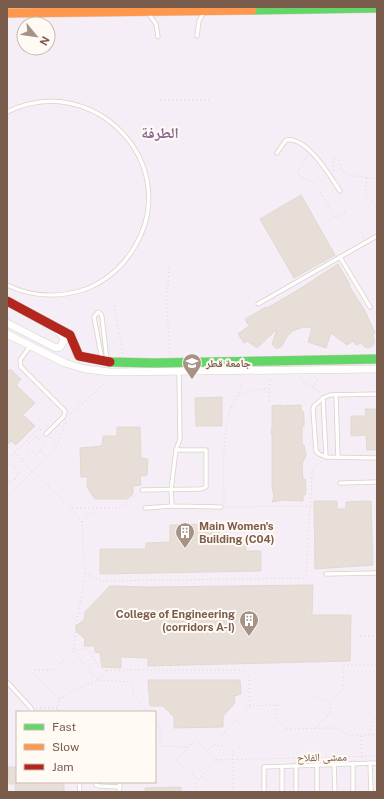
<svg xmlns="http://www.w3.org/2000/svg" width="384" height="799" font-family="'Public Sans','Noto Naskh Arabic',sans-serif">
  <style>
    .education { fill: #f6eef6; fill-rule: evenodd }
    .building { fill: #e6ded7; stroke: #e2d8d2 }
    .lines { fill: none; stroke-linecap: round; stroke-linejoin: round }
    .lane-casing { stroke: #d7d1cb; stroke-width: 5 }
    .street-casing { stroke: #d7d1cb; stroke-width: 8 }
    .fast-casing { stroke: #d9d2cb; stroke-width: 10 }
    .slow-casing { stroke: #d9d2cb; stroke-width: 10 }
    .jam-casing { stroke: #d9d2cb; stroke-width: 10 }
    .path { stroke: #dcd5d0; stroke-width: 1; stroke-dasharray: 1 3; stroke-linecap: butt }
    .lane { stroke: #fefefd; stroke-width: 3.5 }
    .street { stroke: #fefefd; stroke-width: 7 }
    .fast { stroke: #63d668; stroke-width: 9 }
    .slow { stroke: #ff974d; stroke-width: 9 }
    .jam { stroke: #b3261e; stroke-width: 9 }
    .labels { text-anchor: middle; dominant-baseline: central; stroke-width: 4; stroke-linejoin: round; paint-order: stroke }
    .poi-label { font-size: 11px; font-weight: bold; fill: #7a5c4d; stroke: #fffaf3; text-anchor: start }
    .street-label { font-size: 11px; fill: #7a5c4d; stroke: #fffaf3 }
    .district-label { font-size: 15px; font-weight: bold; fill: #846695; stroke: #fffaf3 }
  </style>
  <rect width="100%" height="100%" fill="#f9f5f0"/>
  <!-- education -->
  <path class="education" d="M7,7h370v785h-370zM24,24h24v24h-24zM17,712h138v70h-138z"/>
  <!-- building -->
  <g class="building">
    <polygon points="301,195 335,255 294,278 260,219"/>
    <polygon points="338,264 350,285 349,286 364,309 375,333 372,335 374,339 374,344 371,347 366,348 361,343 356,345 353,341 347,345 331,333 326,348 308,342 312,328 304,327 292,331 286,338 282,346 278,348 275,348 272,344 277,329 257,348 247,341 244,343 238,334 249,326 245,319 266,307 267,308 293,293"/>
    <polygon points="10,369 21,379 16,385 35,403 23,415 35,426 16,445 11,441 7,445 7,372"/>
    <polygon points="222,397 222,426 196,426 195,398"/>
    <polygon points="281,405 281,406 301,405 301,411 303,411 304,415 304,426 302,426 302,445 304,445 306,454 304,460 303,461 302,466 303,479 305,479 306,488 305,495 303,495 303,501 283,500 272,502 274,496 272,488 272,433 271,433 272,427 272,406"/>
    <polygon points="365,409 377,409 377,450 367,450 366,435 351,436 351,416 366,416"/>
    <polygon points="117,427 140,427 141,458 148,459 147,475 140,476 141,485 133,486 133,494 127,499 95,499 87,487 88,477 81,477 80,448 102,446 103,436 117,436"/>
    <polygon points="314,501 337,501 337,509 346,509 346,502 371,501 373,565 315,569"/>
    <polygon points="219,524 220,538 246,538 246,551 261,551 261,571 100,574 100,549 146,549 146,543 170,542 170,525"/>
    <polygon points="313,585 312,615 351,615 350,661 148,666 148,658 121,657 121,668 102,667 100,653 95,652 95,646 84,646 85,639 76,631 76,626 84,620 85,612 110,586 149,587"/>
    <polygon points="148,680 240,680 241,694 234,696 235,703 223,716 223,727 174,728 174,717 163,706 150,706"/>
    <polygon points="8,767 17,767 17,782 64,782 64,792 16,792 15,784 9,784"/>
    <polygon points="181,787 181,792 145,792 145,788"/>
  </g>
  <g class="lines">
    <defs>
      <g id="lane">
        <polyline points="148,13 156,24 158,37"/>
        <polyline points="197,36 199,21 204,12"/>
        <path d="M7,112c87,-43 178,53 127,136 -11,18 -28,33 -48,41 -26,9 -54,8 -79,-4"/>
        <path d="M277,153l9,-13c21,-4 44,36 54,51"/>
        <polyline points="340,257 370,307"/>
        <polyline points="258,304 377,236"/>
        <polyline points="31,345 20,360 21,367 65,411 64,416 46,434"/>
        <polyline points="102,360 94,317 98,312 101,314 102,317 107,361"/>
        <polyline points="179,372 180,439 176,450 171,490 172,506 221,507"/>
        <polyline points="377,394 330,395 323,398 326,457 377,458"/>
        <polyline points="336,395 338,458"/>
        <polyline points="323,398 314,406 313,409 316,451 319,454 326,457"/>
        <polyline points="340,483 377,482"/>
        <polyline points="142,490 201,489 206,487 206,450 176,450"/>
        <polyline points="145,508 172,506"/>
        <polyline points="326,574 377,573"/>
        <polyline points="7,682 31,708 32,712"/>
        <polyline points="353,763 353,792"/>
        <polyline points="370,763 371,792"/>
        <polyline points="334,764 335,792"/>
        <polyline points="79,782 80,792"/>
        <polyline points="95,782 96,785 99,786 120,787"/>
        <polyline points="119,792 120,782"/>
        <polyline points="264,792 264,767 377,763"/>
        <polyline points="282,792 282,767"/>
        <polyline points="296,792 296,765"/>
        <polyline points="317,792 317,764"/>
      </g>
      <g id="street">
        <polyline points="7,323 56,348 60,347 64,341 63,337 58,331"/>
        <polyline points="7,334 65,363 85,369 110,372 377,369"/>
      </g>
      <g id="fast">
        <polyline points="252,10 377,8"/>
        <polyline points="110,362 155,363 377,359"/>
      </g>
      <polyline id="slow" points="7,13 252,10"/>
      <polyline id="jam" points="7,301 70,335 79,356 110,362"/>
    </defs>
    <!-- lane casing -->
    <use href="#lane" class="lane-casing"/>
    <!-- street casing -->
    <use href="#street" class="street-casing"/>
    <!-- fast casing -->
    <use href="#fast" class="fast-casing"/>
    <!-- slow casing -->
    <use href="#slow" class="slow-casing"/>
    <!-- jam casing -->
    <use href="#jam" class="jam-casing"/>
    <!-- path -->
    <g class="path">
      <polyline points="160,100 212,100"/>
      <polyline points="308,155 297,174 312,182 318,188 336,218 346,212"/>
      <polyline points="333,171 334,157 339,160 342,171 348,175 377,179"/>
      <polyline points="367,178 365,194 376,206 377,212"/>
      <polyline points="362,233 364,238"/>
      <polyline points="169,268 168,285 166,294 170,354"/>
      <polyline points="114,305 123,354"/>
      <polyline points="300,377 306,384 321,393"/>
      <polyline points="313,387 319,377"/>
      <path d="M238,396c10,-6 19,-7 31,-7"/>
      <polyline points="269,401 270,378"/>
      <polyline points="70,414 110,379"/>
      <polygon points="36,436 46,445 36,455 27,446"/>
      <polyline points="49,437 57,445"/>
      <polyline points="41,451 46,456"/>
      <polyline points="15,452 22,461 71,508 82,522 85,573 84,584 78,613 73,651 54,670 35,670 33,673 60,700 56,712"/>
      <polyline points="7,461 39,428 42,431"/>
      <polyline points="7,467 10,464 19,473 10,483 7,480"/>
      <polyline points="15,468 31,451"/>
      <polyline points="15,479 20,484"/>
      <polyline points="7,490 11,494 57,445 66,422"/>
      <path d="M224,503c0,-28 -2,-57 4,-85 3,-15 13,-25 15,-40"/>
      <polyline points="226,507 310,506 311,504 312,472 314,468 321,461"/>
      <polyline points="72,508 118,508 127,502 138,493"/>
      <polyline points="82,522 95,508"/>
      <polyline points="85,573 101,581 303,578 306,576 310,506"/>
      <polyline points="360,636 377,636"/>
      <path d="M106,671c-14,-6 -9,-13 -20,-23l-13,3 23,27 3,2 34,2v11l14,19"/>
      <polyline points="315,696 329,703"/>
      <polyline points="60,699 73,690 99,680 106,671 112,670 240,670 245,672 249,677 250,706"/>
      <polyline points="276,705 276,718 287,729 336,728 348,735 377,735"/>
      <polyline points="36,708 57,708"/>
      <polyline points="155,721 160,726 160,746 188,747"/>
      <polyline points="316,727 330,713 330,703 343,688 344,665 377,665"/>
      <polyline points="370,734 371,723 377,718"/>
      <polyline points="361,736 362,759"/>
      <polygon points="196,739 217,760 198,780 176,760"/>
      <polyline points="214,745 226,746 233,752 233,792"/>
      <polyline points="208,750 250,706 278,705"/>
      <polyline points="217,760 377,756"/>
      <polyline points="195,792 195,785 197,781"/>
    </g>
    <!-- lane -->
    <use href="#lane" class="lane"/>
    <!-- street -->
    <use href="#street" class="street"/>
    <!-- fast -->
    <use href="#fast" class="fast"/>
    <!-- slow -->
    <use href="#slow" class="slow"/>
    <!-- jam -->
    <use href="#jam" class="jam"/>
  </g>
  <!-- icons -->
  <defs>
    <symbol id="university-pin" viewBox="-11 -11 22 30"><path d="M0 17L-7.5 6A9.5 9.5 0 1 1 7.5 6Z" fill="#a69286" stroke="#fffaf3"/><path d="M0-5L7-2L0 1L-7-2ZM-4 1L0 2.5L4 1V4Q0 6-4 4Z" fill="#fff"/></symbol>
    <symbol id="building-pin" viewBox="-11 -11 22 30"><path d="M0 17L-7.5 6A9.5 9.5 0 1 1 7.5 6Z" fill="#a69286" stroke="#fffaf3"/><path d="M-4-6H4V6H1V3H-1V6H-4ZM-2.5-4.3h1.7v1.8h-1.7ZM.8-4.3h1.7v1.8H.8ZM-2.5-1h1.7V.8h-1.7ZM.8-1h1.7V.8H.8Z" fill="#fff"/></symbol>
  </defs>
  <g fill-rule="evenodd">
    <use href="#university-pin" x="181" y="352" width="22" height="30"/>
    <use href="#building-pin" x="174" y="521" width="22" height="30"/>
    <use href="#building-pin" x="238" y="609" width="22" height="30"/>
  </g>
  <g class="labels">
    <!-- poi labels -->
    <g class="poi-label">
      <text x="206" y="363">جامعة قطر</text>
      <text x="199" y="526">Main Women's<tspan x="199" dy="13">Building (C04)</tspan></text>
      <text x="235" y="614" text-anchor="end">College of Engineering<tspan x="235" dy="13">(corridors A-I)</tspan></text>
    </g>
    <!-- street labels -->
    <g class="street-label">
      <text transform="translate(322 757) rotate(-1)">ممشى الفلاح</text>
    </g>
    <!-- district labels -->
    <g class="district-label">
      <text x="160" y="132">الطرفة</text>
    </g>
  </g>
  <!-- border -->
  <rect width="384" height="799" fill="none" stroke="#7a5c4d" stroke-width="16"/>
  <!-- legend -->
  <rect x="16" y="711" width="140" height="72" fill="#fffaf3" stroke="#cabbb1"/>
  <rect x="24" y="724" width="20" height="6" fill="#63d668" stroke="#cabbb1"/>
  <text x="52" y="731" font-size="12" fill="#7a5c4d">Fast</text>
  <rect x="24" y="744" width="20" height="6" fill="#ff974d" stroke="#cabbb1"/>
  <text x="52" y="751" font-size="12" fill="#7a5c4d">Slow</text>
  <rect x="24" y="764" width="20" height="6" fill="#b3261e" stroke="#cabbb1"/>
  <text x="52" y="771" font-size="12" fill="#7a5c4d">Jam</text>
  <!-- north arrow -->
  <g transform="translate(36 36) rotate(119)"><circle r="19" fill="#fffaf3" stroke="#cabbb1"/>
  <path d="M0-3L7 15L0 10L-7 15Z" fill="#a69286"/>
  <text y="-6" font-size="11" font-weight="bold" text-anchor="middle" fill="#7a5c4d">N</text>
  </g>
</svg>
